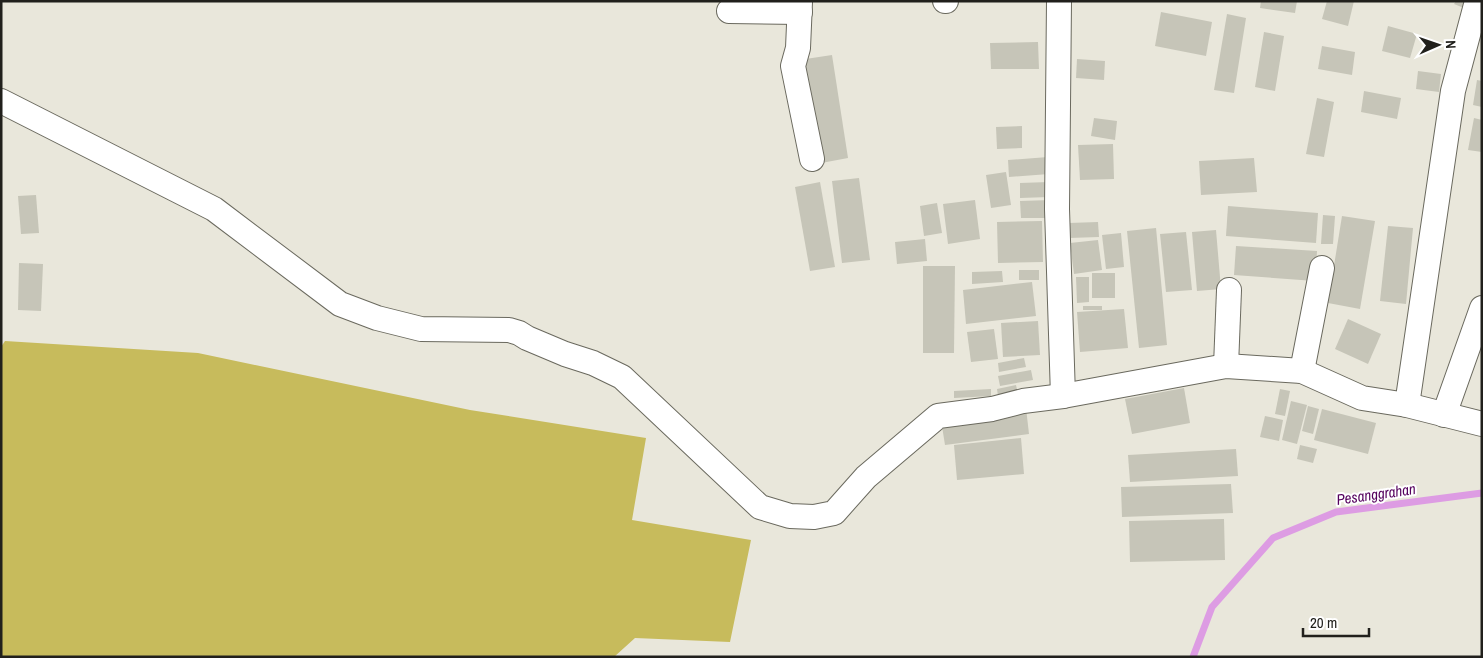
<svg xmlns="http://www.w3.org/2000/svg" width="1483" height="658" font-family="'Archivo Narrow',sans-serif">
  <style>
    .green { fill: #c7bb5c }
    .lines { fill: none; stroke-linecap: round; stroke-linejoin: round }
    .stream { stroke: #dd9ce3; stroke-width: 7 }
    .building { fill: #c6c5b8 }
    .minor-casing { stroke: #6a695e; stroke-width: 26 }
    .minor { stroke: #fff; stroke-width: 24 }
    .labels { text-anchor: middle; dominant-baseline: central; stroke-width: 4; stroke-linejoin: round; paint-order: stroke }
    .water-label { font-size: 15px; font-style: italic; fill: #54005d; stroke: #fff }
  </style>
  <rect width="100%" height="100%" fill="#e9e7db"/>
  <!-- green -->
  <polygon class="green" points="5,341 198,353 470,410 646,438 632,520 751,540 730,642 635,638 614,657 1,657 1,347"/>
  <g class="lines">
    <!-- stream -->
    <polyline class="stream" points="1193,657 1212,607 1273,538 1336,512 1482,493"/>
  </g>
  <!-- building -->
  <g class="building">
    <polygon points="1261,1 1297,1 1295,13 1260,8"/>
    <polygon points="1327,1 1354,1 1348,26 1322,19"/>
    <polygon points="1456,1 1467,1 1464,8 1454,4"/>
    <polygon points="1161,12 1212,22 1206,56 1155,46"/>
    <polygon points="1227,14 1246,18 1234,93 1214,90"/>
    <polygon points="1388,26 1417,34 1410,58 1382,51"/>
    <polygon points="1264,32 1284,36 1275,91 1255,87"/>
    <polygon points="1038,42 1039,69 991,69 990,43"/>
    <polygon points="1322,46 1355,52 1352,75 1318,69"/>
    <polygon points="832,55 848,158 816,164 799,60"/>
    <polygon points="1077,59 1105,61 1104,80 1076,78"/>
    <polygon points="1418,71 1441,74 1439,92 1416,89"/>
    <polygon points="1477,80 1482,81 1482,107 1473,105"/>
    <polygon points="1364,91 1401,98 1397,119 1361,112"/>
    <polygon points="1317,98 1334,102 1324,157 1306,154"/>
    <polygon points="1094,118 1117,121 1115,140 1091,136"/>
    <polygon points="1474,118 1482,120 1482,152 1468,150"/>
    <polygon points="1022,126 1022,148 997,149 996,127"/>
    <polygon points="1113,144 1114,179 1080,180 1078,145"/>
    <polygon points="1048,157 1049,174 1009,177 1008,160"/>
    <polygon points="1254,158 1257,192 1201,195 1199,161"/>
    <polygon points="1006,172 1011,205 991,208 986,175"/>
    <polygon points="859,178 870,260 842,263 832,181"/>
    <polygon points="820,182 835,267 810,271 795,187"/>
    <polygon points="1049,182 1049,197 1020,198 1020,183"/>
    <polygon points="36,195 39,233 21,234 18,196"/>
    <polygon points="975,200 980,239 948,244 943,204"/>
    <polygon points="1051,200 1051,218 1021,218 1020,201"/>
    <polygon points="937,203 942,233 924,236 920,206"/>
    <polygon points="1228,206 1318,213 1316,243 1226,236"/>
    <polygon points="1323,215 1335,216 1333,244 1321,244"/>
    <polygon points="1342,216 1375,221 1360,309 1328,303"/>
    <polygon points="1042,221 1043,262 998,263 997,222"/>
    <polygon points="1098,222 1099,237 1069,238 1069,223"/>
    <polygon points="1388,226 1413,228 1406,304 1380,301"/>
    <polygon points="1156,228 1167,345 1139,348 1127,231"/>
    <polygon points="1216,230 1221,289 1197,291 1192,232"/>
    <polygon points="1186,232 1192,290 1166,292 1160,234"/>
    <polygon points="1121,233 1124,267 1106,269 1102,235"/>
    <polygon points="925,239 927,261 897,264 895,242"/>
    <polygon points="1098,240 1102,270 1074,274 1070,243"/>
    <polygon points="1236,246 1317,251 1315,281 1234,275"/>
    <polygon points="19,263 43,264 41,311 18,310"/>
    <polygon points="923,266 955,266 954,353 923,353"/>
    <rect x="1019" y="270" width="20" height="10"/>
    <polygon points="1002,271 1003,282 972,284 972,272"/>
    <rect x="1092" y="273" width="23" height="25"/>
    <polygon points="1076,277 1089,277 1089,302 1077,303"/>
    <polygon points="1032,282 1036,316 966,324 963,290"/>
    <rect x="1083" y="306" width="19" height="4"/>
    <polygon points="1124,309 1128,348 1080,352 1077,312"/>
    <polygon points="1348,319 1381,334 1368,364 1335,349"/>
    <polygon points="1038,321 1040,355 1003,357 1001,323"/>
    <polygon points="994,329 998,359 971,362 967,332"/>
    <polygon points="1024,358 1026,367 999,372 998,363"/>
    <polygon points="1031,370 1033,380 1000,386 998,376"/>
    <polygon points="1016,385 1019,399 999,403 997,389"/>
    <polygon points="1184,388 1190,423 1132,434 1125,399"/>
    <polygon points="991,389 991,396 954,398 954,391"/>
    <polygon points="1280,389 1290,391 1285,416 1275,414"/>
    <polygon points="1291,401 1307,405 1297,444 1282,440"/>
    <polygon points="1308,406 1319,409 1313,434 1302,431"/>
    <polygon points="1026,408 1029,434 945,445 941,420"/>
    <polygon points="1322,409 1376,423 1368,454 1314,440"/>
    <polygon points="1265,416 1283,420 1279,441 1260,437"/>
    <polygon points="1021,438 1024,474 957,480 954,445"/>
    <polygon points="1300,445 1317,449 1313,463 1297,459"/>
    <polygon points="1236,449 1238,476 1130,482 1128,455"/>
    <polygon points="1231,484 1233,513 1122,517 1121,487"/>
    <polygon points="1224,519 1225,560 1130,562 1129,521"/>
  </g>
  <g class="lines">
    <defs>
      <g id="minor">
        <polyline points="945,1 946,1"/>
        <polyline points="1059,1 1057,209 1063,396"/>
        <polyline points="800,2 798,48 793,66 812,159"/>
        <polyline points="729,11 800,12"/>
        <polyline points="1,101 214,209 340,304 377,318 421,329 509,330 519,333 527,338 565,354 593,363 622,377 760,507 790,516 814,517 834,513 866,477 938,416 992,409 1023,401 1063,396 1226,366 1302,371 1362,398 1407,405 1482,424"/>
        <polyline points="1226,366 1229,290"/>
        <polyline points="1302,371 1322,268"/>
        <polyline points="1407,405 1453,91 1477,1"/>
        <polyline points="1444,415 1482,308"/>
      </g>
    </defs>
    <!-- minor casing -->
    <use href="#minor" class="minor-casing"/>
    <!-- minor -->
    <use href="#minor" class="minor"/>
  </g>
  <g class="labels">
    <!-- water labels -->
    <g class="water-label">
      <text transform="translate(1376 494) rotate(-8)">Pesanggrahan</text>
    </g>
  </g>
  <!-- border -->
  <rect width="1483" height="658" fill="none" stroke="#21201c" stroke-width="5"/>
  <!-- north arrow -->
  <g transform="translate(1438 45) rotate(88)" stroke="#ffffff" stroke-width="4" paint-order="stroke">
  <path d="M0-4L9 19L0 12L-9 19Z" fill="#21201c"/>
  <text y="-8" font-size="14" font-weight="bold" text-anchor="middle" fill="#21201c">N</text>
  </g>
  <!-- scale -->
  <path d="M1303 628v8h66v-8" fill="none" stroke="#21201c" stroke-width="2.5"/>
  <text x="1310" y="628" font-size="15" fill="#21201c" stroke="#ffffff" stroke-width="4" paint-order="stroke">20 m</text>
</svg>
